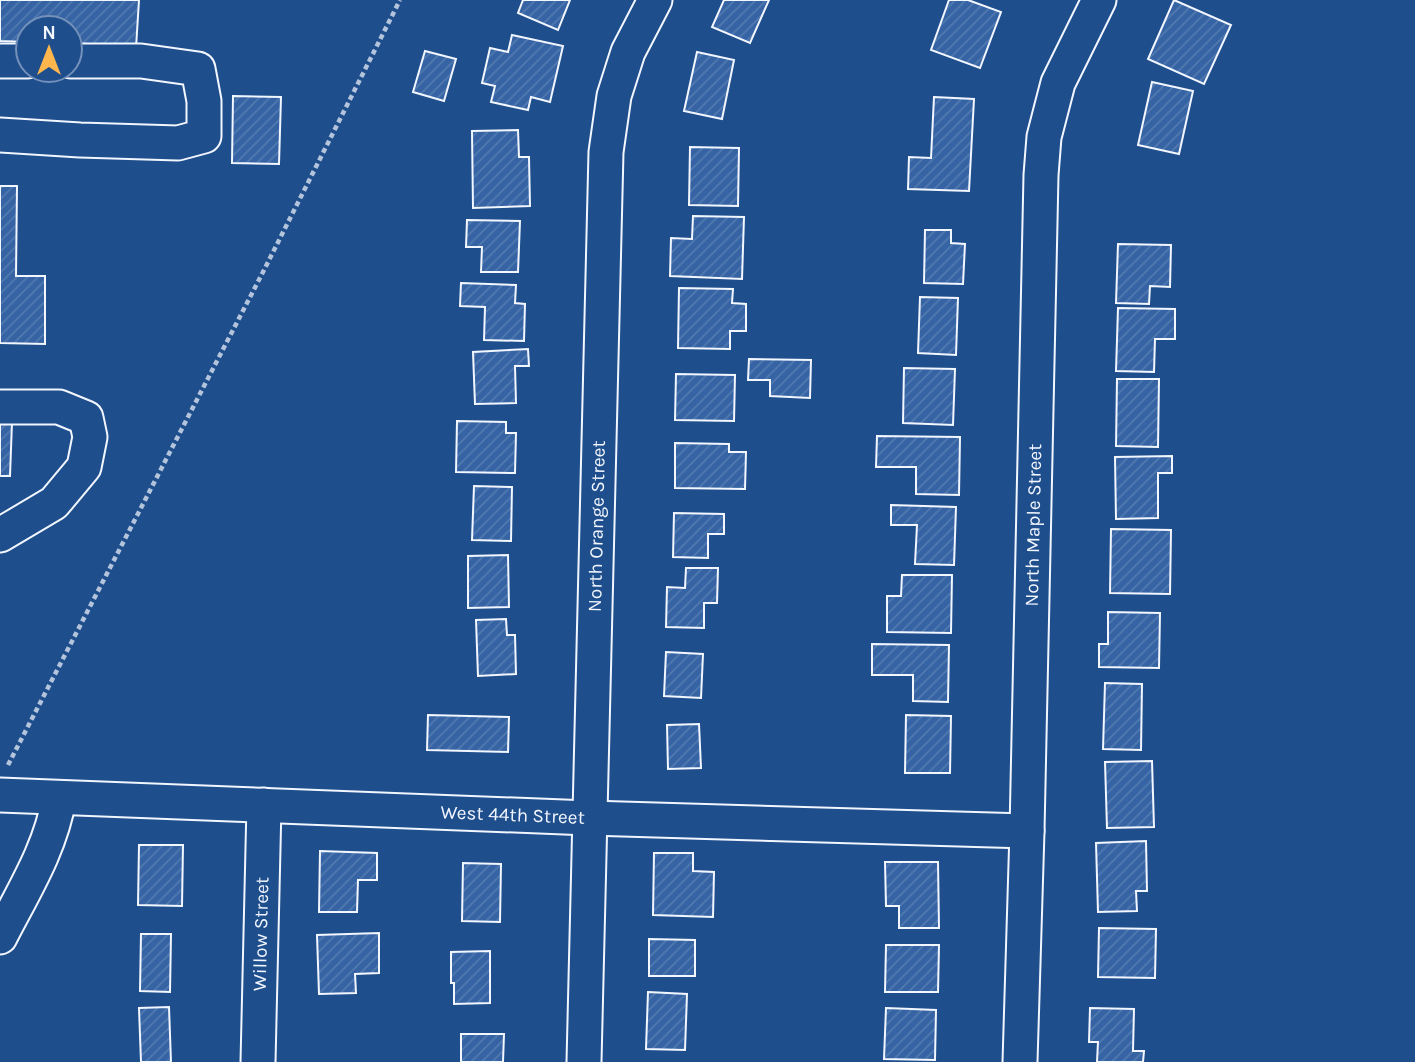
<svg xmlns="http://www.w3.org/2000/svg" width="1415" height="1062" font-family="Karla,sans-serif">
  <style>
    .building { fill: url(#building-hatch); stroke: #f2f6ff; stroke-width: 2 }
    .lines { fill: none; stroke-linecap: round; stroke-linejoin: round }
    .minor-casing { stroke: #f2f6ff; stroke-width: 37 }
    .path { stroke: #b3c4dc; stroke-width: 4.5; stroke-dasharray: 5 3.5; stroke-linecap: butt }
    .minor { stroke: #1f4e8c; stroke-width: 33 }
    .labels { text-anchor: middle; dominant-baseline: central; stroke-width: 5; stroke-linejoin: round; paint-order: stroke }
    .street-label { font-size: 19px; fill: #f2f6ff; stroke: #1f4e8c }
  </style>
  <defs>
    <pattern id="building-hatch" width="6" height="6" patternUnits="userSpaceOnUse" patternTransform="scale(1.75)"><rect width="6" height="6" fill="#3563a3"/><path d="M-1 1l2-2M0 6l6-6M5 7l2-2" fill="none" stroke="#537ab1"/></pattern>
  </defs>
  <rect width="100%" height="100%" fill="#1f4e8c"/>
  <!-- building -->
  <g class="building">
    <polygon points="0,0 139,0 136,48 70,44 70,28 28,28 28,42 0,41"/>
    <polygon points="523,0 570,0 558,30 518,13"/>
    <polygon points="724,0 769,0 750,43 712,27"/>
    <polygon points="949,0 968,0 1001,12 980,68 931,50"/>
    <polygon points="1174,0 1231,25 1204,84 1148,59"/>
    <polygon points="512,35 563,46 550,102 531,97 528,110 491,102 495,86 482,83 490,48 508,52"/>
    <polygon points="425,51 456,59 444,101 413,92"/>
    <polygon points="697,52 734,60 722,119 684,111"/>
    <polygon points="1152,82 1193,91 1179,154 1138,145"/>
    <polygon points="233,96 281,97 279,164 232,163"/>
    <polygon points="934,97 974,99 969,191 908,189 909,157 931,158"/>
    <polygon points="518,130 519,157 529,157 530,206 473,208 472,131"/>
    <polygon points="690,147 739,148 738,206 689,205"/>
    <polygon points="0,186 17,186 16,276 45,276 45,344 0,343"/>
    <polygon points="693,216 744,217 742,279 670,276 671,238 692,239"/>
    <polygon points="467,220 520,221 518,272 481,272 482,247 466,247"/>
    <polygon points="925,230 951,230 951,243 965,244 963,284 924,283"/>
    <polygon points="1118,244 1171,245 1170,287 1150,286 1149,304 1116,303"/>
    <polygon points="461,283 516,285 515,303 525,304 524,341 484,340 485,307 460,306"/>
    <polygon points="679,288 733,289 732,303 746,304 746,331 730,331 730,349 678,348"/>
    <polygon points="920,297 958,298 956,355 918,353"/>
    <polygon points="1118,308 1175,309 1175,339 1155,339 1154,372 1116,371"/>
    <polygon points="528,349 529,366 515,366 516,403 475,404 473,352"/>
    <polygon points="749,359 811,360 810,398 770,396 770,380 748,380"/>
    <polygon points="904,368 955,369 953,425 903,423"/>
    <polygon points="676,374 735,375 734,421 675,420"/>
    <polygon points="1117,379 1159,379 1158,447 1116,446"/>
    <polygon points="457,421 506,422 506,433 516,433 515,473 456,472"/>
    <polygon points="0,422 12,422 10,476 0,476"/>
    <polygon points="877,436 960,437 959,495 916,494 916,467 876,467"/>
    <polygon points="675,443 729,444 729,452 746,452 745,489 675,488"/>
    <polygon points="1172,456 1172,473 1158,473 1158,518 1116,519 1115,457"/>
    <polygon points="474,486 512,487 511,541 472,540"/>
    <polygon points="891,505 956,507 954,565 915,564 917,525 891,525"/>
    <polygon points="674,513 724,514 724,534 708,534 708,558 673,557"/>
    <polygon points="1111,529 1171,530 1170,594 1110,593"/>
    <polygon points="508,555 509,607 468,608 468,556"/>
    <polygon points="686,568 718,568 717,603 704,603 704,628 666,627 667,587 685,588"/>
    <polygon points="902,575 952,575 951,633 887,632 887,596 901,596"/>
    <polygon points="1108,612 1160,613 1159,668 1099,667 1099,644 1108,644"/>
    <polygon points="506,619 507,635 515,635 516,674 478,676 476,620"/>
    <polygon points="872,644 949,645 948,702 913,701 913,675 872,675"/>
    <polygon points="666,652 703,654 701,698 664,696"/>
    <polygon points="1105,683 1142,684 1141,750 1103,749"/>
    <polygon points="428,715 509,717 508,752 427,750"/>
    <polygon points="906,715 951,716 950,773 905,773"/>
    <polygon points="699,724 701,768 668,769 667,725"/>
    <polygon points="1152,761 1154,827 1107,828 1105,762"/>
    <polygon points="1146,841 1147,891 1136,891 1137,911 1098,912 1096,843"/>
    <polygon points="139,845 183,845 182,906 138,905"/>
    <polygon points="320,851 377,853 377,880 358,880 357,912 319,912"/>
    <polygon points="654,853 693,853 693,871 714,872 713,917 653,915"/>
    <polygon points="885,862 938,862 939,928 899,928 899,906 886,906"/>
    <polygon points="463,863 501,864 500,922 462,921"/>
    <polygon points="1099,928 1156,929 1155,978 1098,977"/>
    <polygon points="379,933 379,973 355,974 356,993 319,994 317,935"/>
    <polygon points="141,934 171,934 170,992 140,991"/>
    <polygon points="649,939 695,940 695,976 649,976"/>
    <polygon points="886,945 939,945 938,992 885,992"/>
    <polygon points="490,951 490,1003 454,1004 454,983 451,983 451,952"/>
    <polygon points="648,992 687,994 685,1050 646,1049"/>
    <polygon points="169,1007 171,1062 141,1062 139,1008"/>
    <polygon points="886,1008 936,1010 935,1060 884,1059"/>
    <polygon points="1090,1008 1134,1009 1133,1051 1144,1051 1143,1062 1097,1062 1098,1042 1089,1042"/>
    <polygon points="461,1034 504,1034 503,1062 461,1062"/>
  </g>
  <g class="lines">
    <defs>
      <g id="minor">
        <polyline points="0,61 28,61"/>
        <polyline points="0,135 80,140 178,143 204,136 204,101 198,69 141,61 70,61"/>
        <polyline points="0,407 59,407 86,418 90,437 84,467 54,503 0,535"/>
        <path id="s1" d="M0,795l589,23 438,13"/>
        <path d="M0,937c23,-45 51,-89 59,-139"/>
        <path id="s2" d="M258,1062l6,-257"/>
        <path id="s3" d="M584,1062l22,-910 8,-56 14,-44 27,-52"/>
        <path id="s4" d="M1020,1062l7,-231 14,-656 3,-38 14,-54 41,-83"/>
      </g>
    </defs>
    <!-- minor casing -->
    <use href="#minor" class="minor-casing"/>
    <!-- path -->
    <polyline class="path" points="8,765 263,272 400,0"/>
    <!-- minor -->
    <use href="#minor" class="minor"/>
  </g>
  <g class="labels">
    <!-- street labels -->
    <g class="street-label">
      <text stroke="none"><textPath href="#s4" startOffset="537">North Maple Street</textPath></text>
      <text stroke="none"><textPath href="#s3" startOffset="536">North Orange Street</textPath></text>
      <text stroke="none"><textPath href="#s1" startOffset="513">West 44th Street</textPath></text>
      <text stroke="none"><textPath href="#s2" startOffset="128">Willow Street</textPath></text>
    </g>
  </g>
  <!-- north arrow -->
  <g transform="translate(49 49)"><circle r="33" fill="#1f4e8c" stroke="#7391ba" stroke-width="2"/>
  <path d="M0-5L12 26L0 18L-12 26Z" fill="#ffb74d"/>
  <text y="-10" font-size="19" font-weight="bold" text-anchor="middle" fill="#f2f6ff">N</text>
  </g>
</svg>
